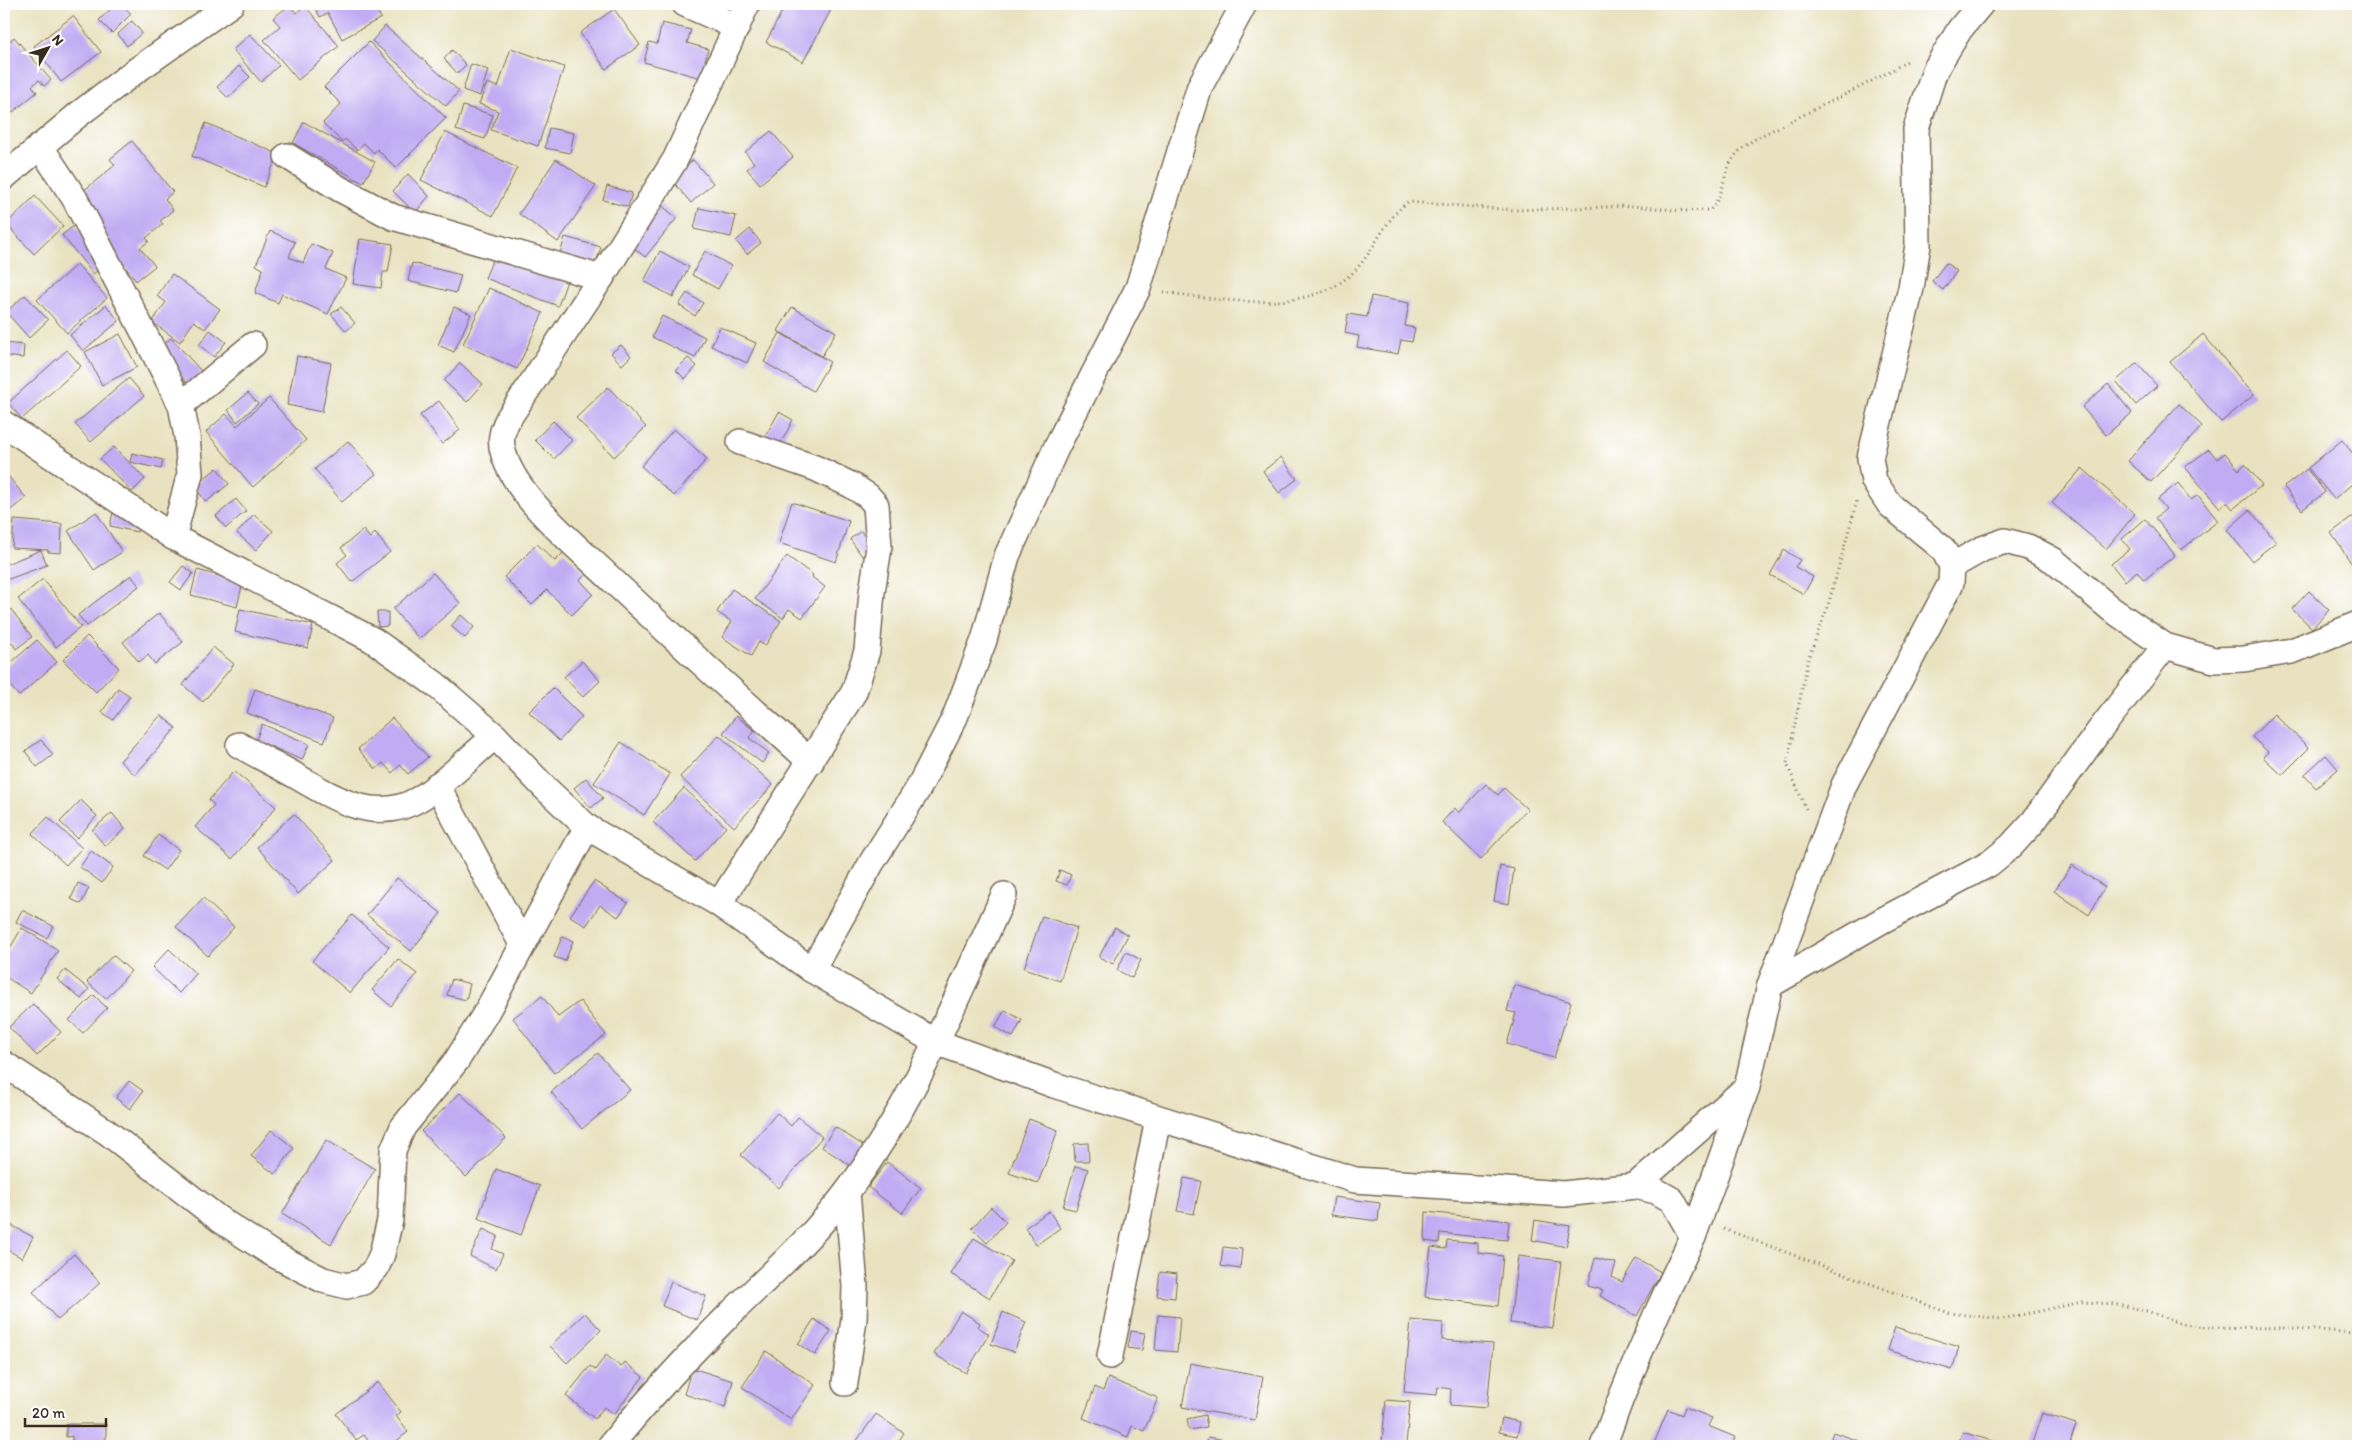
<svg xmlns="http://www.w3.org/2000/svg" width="2362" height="1450" font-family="Itim,sans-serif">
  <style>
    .building { fill: #c1acf3 }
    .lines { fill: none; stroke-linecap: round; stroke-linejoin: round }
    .street-casing { stroke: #786a57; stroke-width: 28 }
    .path { stroke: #786a57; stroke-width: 3; stroke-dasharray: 1 4; stroke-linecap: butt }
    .street { stroke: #fff; stroke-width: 25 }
  </style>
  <rect width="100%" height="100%" fill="#fff"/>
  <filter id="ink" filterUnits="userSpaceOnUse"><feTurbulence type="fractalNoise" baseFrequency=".02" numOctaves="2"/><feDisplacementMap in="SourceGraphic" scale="10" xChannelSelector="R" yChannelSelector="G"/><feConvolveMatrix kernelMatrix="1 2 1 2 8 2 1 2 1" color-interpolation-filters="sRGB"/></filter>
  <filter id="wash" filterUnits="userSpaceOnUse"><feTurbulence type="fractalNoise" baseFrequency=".0096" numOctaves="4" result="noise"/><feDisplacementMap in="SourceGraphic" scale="20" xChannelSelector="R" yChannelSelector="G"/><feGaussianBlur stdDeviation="1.12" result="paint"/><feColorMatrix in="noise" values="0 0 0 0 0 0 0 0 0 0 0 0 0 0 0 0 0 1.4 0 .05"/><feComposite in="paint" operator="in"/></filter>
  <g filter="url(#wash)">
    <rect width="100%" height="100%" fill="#e9e2c0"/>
    <g id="blocks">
      <!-- building -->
      <g class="building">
        <polygon points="116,4 122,4 131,14 112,33 99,20"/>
        <polygon points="313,4 373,4 381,18 342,39 328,13 320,17"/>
        <polygon points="786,4 834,4 803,62 766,42"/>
        <polygon points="290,5 296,13 305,6 339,46 298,80 264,40 280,26 273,18"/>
        <polygon points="614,9 640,45 606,69 580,33"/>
        <polygon points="73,16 101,52 61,82 34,46"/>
        <polygon points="132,21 142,33 127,46 118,34"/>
        <polygon points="662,23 691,30 687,43 708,49 705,61 713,63 708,80 644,62 649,42 657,44"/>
        <polygon points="385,26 459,91 446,106 372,41"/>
        <polygon points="250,34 279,65 261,82 233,50"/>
        <polygon points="14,37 51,80 44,86 39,80 32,86 37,92 12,113 4,103 4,53 10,48 7,44"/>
        <polygon points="369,42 446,118 396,168 377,149 374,153 364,143 357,150 345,139 342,142 323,123 341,104 324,87"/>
        <polygon points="511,48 564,67 538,146 491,130 498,111 479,104 487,83 498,87"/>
        <polygon points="452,50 466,65 457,73 444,59"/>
        <polygon points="471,64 488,70 480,96 463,90"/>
        <polygon points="239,66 250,77 228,98 217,87"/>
        <polygon points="463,106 493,115 485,139 456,130"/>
        <polygon points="304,122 375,162 363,183 293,143"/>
        <polygon points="206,123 278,154 264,187 192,156"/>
        <polygon points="549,128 574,133 570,153 545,148"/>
        <polygon points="771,131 793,157 760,184 747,169 754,163 745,152"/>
        <polygon points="445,132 517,168 493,216 421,180"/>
        <polygon points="132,141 173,192 165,199 173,210 160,221 163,224 146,238 149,241 140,248 155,266 136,281 126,268 121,272 101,246 110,239 76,197 115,165 110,159"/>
        <polygon points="556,159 596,186 558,242 519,214"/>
        <polygon points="693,160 713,183 691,203 671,179"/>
        <polygon points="408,174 429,196 415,213 393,191"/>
        <polygon points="607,186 632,193 628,207 603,200"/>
        <polygon points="35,196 63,226 34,254 6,224"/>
        <polygon points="660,204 677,218 645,257 628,243"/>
        <polygon points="699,208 736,216 731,237 694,229"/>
        <polygon points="75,225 107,264 93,274 62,235"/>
        <polygon points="750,229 761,243 747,254 736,241"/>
        <polygon points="270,231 295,242 289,257 303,263 311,244 333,253 326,269 346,278 328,314 282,294 278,303 255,293 263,269 256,265"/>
        <polygon points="565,237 601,247 596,263 560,254"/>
        <polygon points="360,239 393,244 388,272 383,272 381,288 353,284"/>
        <polygon points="660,251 689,267 673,297 644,281"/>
        <polygon points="705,251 731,266 718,289 692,275"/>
        <polygon points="495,254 567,281 558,306 485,278"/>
        <polygon points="412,263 461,275 456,293 408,281"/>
        <polygon points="1946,263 1957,271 1943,290 1932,281"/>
        <polygon points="77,264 107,298 67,333 37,300"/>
        <polygon points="172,274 220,309 205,329 194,321 180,342 152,322 166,302 157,296"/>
        <polygon points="489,288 543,313 517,369 463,344"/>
        <polygon points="687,293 703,303 695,316 679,305"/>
        <polygon points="25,295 48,320 29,338 6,312"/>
        <polygon points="1371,296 1409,303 1405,326 1415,328 1412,342 1401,340 1398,354 1357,347 1359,336 1345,333 1348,314 1367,317"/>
        <polygon points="106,305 119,321 83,351 70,335"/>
        <polygon points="341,307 355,323 346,331 331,314"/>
        <polygon points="454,307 471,314 454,352 438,345"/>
        <polygon points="792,307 836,332 822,356 778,331"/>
        <polygon points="662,316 705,337 695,358 652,337"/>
        <polygon points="720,327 756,343 747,363 711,346"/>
        <polygon points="210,330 226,342 214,357 199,345"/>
        <polygon points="780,333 830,362 813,391 764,362"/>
        <polygon points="120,334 137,367 102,385 85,352"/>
        <polygon points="2203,334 2254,395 2221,422 2170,362"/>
        <polygon points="171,338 202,372 188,384 157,350"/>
        <polygon points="4,343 24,345 23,358 4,356"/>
        <polygon points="621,345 631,356 622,365 611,353"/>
        <polygon points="67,350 81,366 22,419 8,403"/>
        <polygon points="297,356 331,363 322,412 287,405"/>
        <polygon points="688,358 697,366 685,379 676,370"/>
        <polygon points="460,363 483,384 467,402 444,381"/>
        <polygon points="2137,363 2157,386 2136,405 2116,381"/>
        <polygon points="129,378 144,396 91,442 75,424"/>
        <polygon points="2108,384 2132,413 2106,435 2082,407"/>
        <polygon points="608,387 646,427 614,457 576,418"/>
        <polygon points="248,393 258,404 237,422 228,410"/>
        <polygon points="269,398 306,440 253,487 206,432 226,414 237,426"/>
        <polygon points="439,401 460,430 442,444 420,415"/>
        <polygon points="2179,404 2202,426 2151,482 2128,461"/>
        <polygon points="779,412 793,420 778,448 763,440"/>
        <polygon points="553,421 572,440 554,459 535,440"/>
        <polygon points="674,429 707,459 674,496 641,466"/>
        <polygon points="2342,440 2358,460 2358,479 2334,499 2308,468"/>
        <polygon points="348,441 376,474 342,502 315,469"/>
        <polygon points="114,447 145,479 132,492 100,459"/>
        <polygon points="2209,449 2217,459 2225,453 2239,470 2245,464 2262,485 2233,509 2227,502 2220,508 2185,467"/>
        <polygon points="132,453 163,460 161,469 130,462"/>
        <polygon points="1281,457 1297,479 1279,493 1263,471"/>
        <polygon points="217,468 229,484 206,502 194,486"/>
        <polygon points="2082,468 2135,514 2106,549 2052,503"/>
        <polygon points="2307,469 2325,492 2302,510 2284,487"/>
        <polygon points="4,471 26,498 4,515"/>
        <polygon points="2178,483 2191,500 2198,495 2218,521 2181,550 2155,518 2166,509 2158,499"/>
        <polygon points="236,499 246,511 226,528 216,516"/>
        <polygon points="792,502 849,521 836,562 779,543"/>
        <polygon points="2250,510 2276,542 2252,561 2227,530"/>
        <polygon points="96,512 122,552 94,570 68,531"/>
        <polygon points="113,512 141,519 137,532 110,526"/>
        <polygon points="2358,513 2358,573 2331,533"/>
        <polygon points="254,514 273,531 256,550 237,533"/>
        <polygon points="2145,519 2175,555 2144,580 2137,571 2125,581 2111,564 2130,549 2122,539"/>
        <polygon points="14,520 62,524 61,553 48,552 48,550 12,548"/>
        <polygon points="363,530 370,538 375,533 390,552 352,582 337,563 347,555 341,548"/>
        <polygon points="861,531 873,549 862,556 850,539"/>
        <polygon points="537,544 555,561 564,552 586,574 580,580 593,594 572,615 547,590 532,605 504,577"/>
        <polygon points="41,550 47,565 6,580 4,565"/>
        <polygon points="1784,550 1800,560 1795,567 1813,577 1804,594 1770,575"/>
        <polygon points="787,556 813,575 812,577 825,587 802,618 789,609 783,618 755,599"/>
        <polygon points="183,566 193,573 181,590 170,582"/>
        <polygon points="197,570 243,582 237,607 191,595"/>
        <polygon points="433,573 460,603 419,639 393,609"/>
        <polygon points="131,575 139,586 87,626 78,615"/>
        <polygon points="43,579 81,627 56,647 18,599"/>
        <polygon points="732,589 781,621 765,646 759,642 751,656 722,637 732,622 717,612"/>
        <polygon points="2309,591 2329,610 2312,628 2292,609"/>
        <polygon points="10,608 32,637 16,649 12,642 4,648 4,612"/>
        <polygon points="240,609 313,625 308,648 235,632"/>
        <polygon points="377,612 388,612 388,626 378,627"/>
        <polygon points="159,613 183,642 155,664 148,655 139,662 123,642"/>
        <polygon points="461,615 474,627 465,638 451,626"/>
        <polygon points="87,636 119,668 96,692 63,660"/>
        <polygon points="37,640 57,662 19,696 4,679 4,669"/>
        <polygon points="213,647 234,664 203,702 183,685"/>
        <polygon points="582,661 600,681 583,697 564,677"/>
        <polygon points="118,688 130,696 113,720 102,712"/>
        <polygon points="553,688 582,717 559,741 529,712"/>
        <polygon points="255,689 333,718 324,742 247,713"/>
        <polygon points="2274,714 2309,748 2282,775 2263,757 2268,752 2252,737"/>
        <polygon points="161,715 176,728 135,775 120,761"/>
        <polygon points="736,716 755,731 749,738 769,753 762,763 723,733"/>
        <polygon points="392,718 428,757 408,774 400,765 392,773 383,763 376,769 358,749"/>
        <polygon points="262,724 309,744 302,760 256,740"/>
        <polygon points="719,735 773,785 734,827 680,777"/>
        <polygon points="41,740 53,755 37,767 25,751"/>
        <polygon points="621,742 670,774 644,815 594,783"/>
        <polygon points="2326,755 2338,769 2316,788 2304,775"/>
        <polygon points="234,771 276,807 232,859 195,827 214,805 209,800"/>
        <polygon points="586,778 603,798 591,808 574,788"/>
        <polygon points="1486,784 1498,795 1504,788 1527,809 1481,859 1442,822 1455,808 1459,813"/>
        <polygon points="684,788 726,827 695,861 653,822"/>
        <polygon points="81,800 97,816 77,838 60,822"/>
        <polygon points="112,813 125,829 105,846 92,830"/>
        <polygon points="294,814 335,860 298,894 257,847"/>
        <polygon points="48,817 82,848 66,865 32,834"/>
        <polygon points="158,835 179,850 165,870 144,856"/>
        <polygon points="91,851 113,867 102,883 80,867"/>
        <polygon points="2072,865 2105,887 2089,915 2054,891"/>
        <polygon points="1500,866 1514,869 1509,904 1494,901"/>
        <polygon points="1060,870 1071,875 1067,885 1056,881"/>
        <polygon points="397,878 441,913 411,951 367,915"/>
        <polygon points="594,881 628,903 618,917 600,905 586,926 570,916"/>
        <polygon points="78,883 89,888 81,904 71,899"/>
        <polygon points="203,898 234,927 208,956 176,927"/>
        <polygon points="22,910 53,926 47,938 16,922"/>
        <polygon points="352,915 389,947 350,993 312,961"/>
        <polygon points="1042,916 1077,928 1060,981 1024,968"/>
        <polygon points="1115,927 1128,935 1113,964 1099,957"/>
        <polygon points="22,928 58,950 31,993 4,976 4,958"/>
        <polygon points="562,937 573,941 565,961 554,957"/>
        <polygon points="169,949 196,974 179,993 152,967"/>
        <polygon points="1126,952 1141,960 1132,978 1117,970"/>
        <polygon points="113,955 131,971 106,999 87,982"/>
        <polygon points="398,959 417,974 391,1006 372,990"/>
        <polygon points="65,970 89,989 81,999 57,979"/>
        <polygon points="452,979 470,984 466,1000 447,995"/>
        <polygon points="1514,985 1571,1002 1554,1058 1507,1044 1516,1013 1507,1011"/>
        <polygon points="94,995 107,1008 83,1033 69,1020"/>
        <polygon points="542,996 558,1017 580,1001 606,1035 554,1073 513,1018"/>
        <polygon points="33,1004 61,1032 37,1056 9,1027"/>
        <polygon points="1005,1010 1022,1020 1013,1037 995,1027"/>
        <polygon points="598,1053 630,1090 582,1129 551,1092"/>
        <polygon points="129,1081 143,1091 130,1109 116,1098"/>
        <polygon points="460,1093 506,1138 466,1177 421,1131"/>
        <polygon points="777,1113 791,1126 798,1117 822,1137 779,1188 741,1155"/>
        <polygon points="1029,1119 1058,1130 1038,1183 1009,1173"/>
        <polygon points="835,1127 864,1146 851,1166 822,1147"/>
        <polygon points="271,1130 294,1148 275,1174 251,1156"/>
        <polygon points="326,1140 375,1169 331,1244 282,1214"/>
        <polygon points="1088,1143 1089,1161 1075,1161 1074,1144"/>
        <polygon points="887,1162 921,1188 902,1213 868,1187"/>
        <polygon points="1075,1166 1088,1169 1076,1210 1063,1207"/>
        <polygon points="496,1169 540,1186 521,1235 478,1218"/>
        <polygon points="1184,1178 1201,1181 1194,1214 1177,1211"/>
        <polygon points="1334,1197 1380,1203 1378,1221 1331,1215"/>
        <polygon points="991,1207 1006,1222 987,1243 972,1228"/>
        <polygon points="1049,1211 1060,1228 1036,1245 1025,1228"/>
        <polygon points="1426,1212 1509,1221 1507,1240 1440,1233 1439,1243 1425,1241"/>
        <polygon points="1535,1220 1570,1226 1566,1247 1532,1240"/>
        <polygon points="11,1225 33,1237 22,1258 4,1248 4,1239"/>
        <polygon points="483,1229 498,1236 492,1249 503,1254 496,1269 470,1256"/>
        <polygon points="974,1238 1012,1261 990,1298 951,1274"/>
        <polygon points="1447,1240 1478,1243 1478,1253 1503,1256 1498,1306 1425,1297 1431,1247 1446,1249"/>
        <polygon points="1223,1247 1242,1249 1240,1269 1221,1266"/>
        <polygon points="74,1254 100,1283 58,1320 33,1292"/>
        <polygon points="1518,1256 1561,1261 1553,1328 1510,1323"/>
        <polygon points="1595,1258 1616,1263 1612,1277 1622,1282 1636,1258 1661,1272 1637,1316 1600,1296 1603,1290 1588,1286"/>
        <polygon points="1160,1272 1177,1274 1175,1298 1157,1296"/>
        <polygon points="671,1282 706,1296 697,1320 662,1306"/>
        <polygon points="961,1311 980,1323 978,1327 989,1334 966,1373 934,1354"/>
        <polygon points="1003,1312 1026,1322 1014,1352 991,1344"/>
        <polygon points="585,1313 601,1330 567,1363 550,1346"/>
        <polygon points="1158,1315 1180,1317 1177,1352 1155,1350"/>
        <polygon points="814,1319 831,1331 815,1355 798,1344"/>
        <polygon points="1411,1320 1443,1323 1442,1340 1493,1344 1487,1408 1450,1405 1451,1389 1438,1387 1437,1395 1404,1392"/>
        <polygon points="1895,1327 1959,1347 1952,1370 1888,1350"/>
        <polygon points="1131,1331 1145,1333 1142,1350 1128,1348"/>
        <polygon points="766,1351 815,1385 791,1420 742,1387"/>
        <polygon points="606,1355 621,1367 625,1362 643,1377 614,1414 604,1407 595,1419 566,1396 590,1366 595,1370"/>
        <polygon points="1190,1363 1263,1377 1255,1420 1182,1407"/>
        <polygon points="692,1368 733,1381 725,1407 684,1394"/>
        <polygon points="1108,1378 1158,1398 1144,1431 1132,1426 1128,1437 1083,1418 1095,1387 1103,1391"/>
        <polygon points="378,1382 401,1412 396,1416 408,1432 390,1446 372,1446 364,1435 356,1440 336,1414"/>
        <polygon points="1386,1400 1410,1402 1406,1444 1382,1441"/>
        <polygon points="1685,1407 1712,1418 1708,1426 1735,1437 1731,1446 1659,1446 1654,1444 1668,1409 1682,1415"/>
        <polygon points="2042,1413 2076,1424 2069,1446 2037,1446 2038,1444 2032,1443"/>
        <polygon points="876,1414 904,1433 895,1446 853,1446"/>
        <polygon points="1205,1415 1207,1427 1189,1430 1187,1419"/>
        <polygon points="1502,1418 1520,1422 1517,1436 1499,1432"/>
        <polygon points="66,1424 106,1424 106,1446 72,1446 72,1436 66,1437"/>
        <polygon points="1833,1432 1874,1446 1828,1446"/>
        <polygon points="1962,1432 2009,1446 1958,1446"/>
        <polygon points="1208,1437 1256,1445 1256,1446 1206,1446"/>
      </g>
    </g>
  </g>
  <g filter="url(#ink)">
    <use href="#blocks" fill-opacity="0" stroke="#786a57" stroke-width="1"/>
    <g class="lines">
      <defs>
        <g id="street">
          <polyline points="685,4 737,27"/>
          <path d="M747,4l-72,156 -74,118 -93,141c-6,12 -9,22 -4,36 14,45 74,92 108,125 66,62 132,122 199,182"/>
          <polyline points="40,146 75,199 181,405 187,436 190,474 173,537"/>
          <polyline points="287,156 340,189 393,217 601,278"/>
          <polyline points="4,177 79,114 134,72 231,4"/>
          <polyline points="181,405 253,345"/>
          <path d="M4,424l169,113 200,103 62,44 60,52 49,51 43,40 132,77 93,66 124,72 118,43 301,95 209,14 71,-8 21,5 16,9 21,37c-34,68 -64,137 -90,209"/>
          <polyline points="1952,566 1982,549 2005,541 2028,547 2053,560 2111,609 2165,646 2214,660 2244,659 2292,651 2358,624"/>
          <path d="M239,745c19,11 38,20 57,31 38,22 79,49 123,23 27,-17 52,-43 76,-63"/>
          <polyline points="437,785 522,944"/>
          <polyline points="719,904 854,692 867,651 872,592 879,547 876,505 868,496 851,485 815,468 740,442"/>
          <polyline points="812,970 872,862 918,789 955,717 984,640 1007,556 1057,446 1138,288 1200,86 1244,4"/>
          <polyline points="1770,985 1883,920 1989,864 2011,846 2033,822 2099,731 2165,646"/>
          <polyline points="4,1064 107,1132 219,1219 271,1253 323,1280 347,1286 363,1282 376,1268 382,1254 390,1220 393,1150 403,1127 457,1060 487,1011 587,827"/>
          <polyline points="1635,1186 1746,1088"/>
          <polyline points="1693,1237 1747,1087 1770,985 1844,785 1951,583 1952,566 1943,549 1890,505 1874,481 1870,458 1911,288 1918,245 1916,129 1935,70 1960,29 1981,4"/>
          <polyline points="1110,1356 1158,1119"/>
          <polyline points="845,1383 854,1319 855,1286 847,1192"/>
          <path d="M610,1446c37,-46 77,-89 119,-131 40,-39 84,-78 118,-123 67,-89 110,-196 157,-297"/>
        </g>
      </defs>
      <!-- street casing -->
      <use href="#street" class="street-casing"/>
      <!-- path -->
      <g class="path">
        <path d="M1164,292c52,8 142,23 185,-16 25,-21 32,-54 59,-74l107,8 117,-4 53,5 25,-1c16,-16 11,-37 25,-54 12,-16 35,-24 52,-33 41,-21 83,-39 122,-63"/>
        <polyline points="1806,809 1787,764 1808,659 1827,609 1857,501"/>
        <polyline points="1724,1229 1949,1313 2002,1319 2082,1302 2117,1304 2147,1311 2182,1324 2205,1327 2290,1328 2356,1333"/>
      </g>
      <!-- street -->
      <use href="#street" class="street"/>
    </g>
  </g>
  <!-- margin -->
  <rect width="2362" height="1450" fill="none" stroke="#fff" stroke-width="20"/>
  <!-- north arrow -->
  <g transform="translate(48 48) rotate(51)" stroke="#ffffff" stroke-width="4" paint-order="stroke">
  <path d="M0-4L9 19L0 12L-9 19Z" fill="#3b2a1e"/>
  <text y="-8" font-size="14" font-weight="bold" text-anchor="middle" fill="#3b2a1e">N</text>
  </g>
  <!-- scale -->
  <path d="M25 1418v8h81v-8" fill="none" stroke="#3b2a1e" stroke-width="2.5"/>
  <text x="32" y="1418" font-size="15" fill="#3b2a1e" stroke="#ffffff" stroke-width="4" paint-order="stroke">20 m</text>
</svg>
